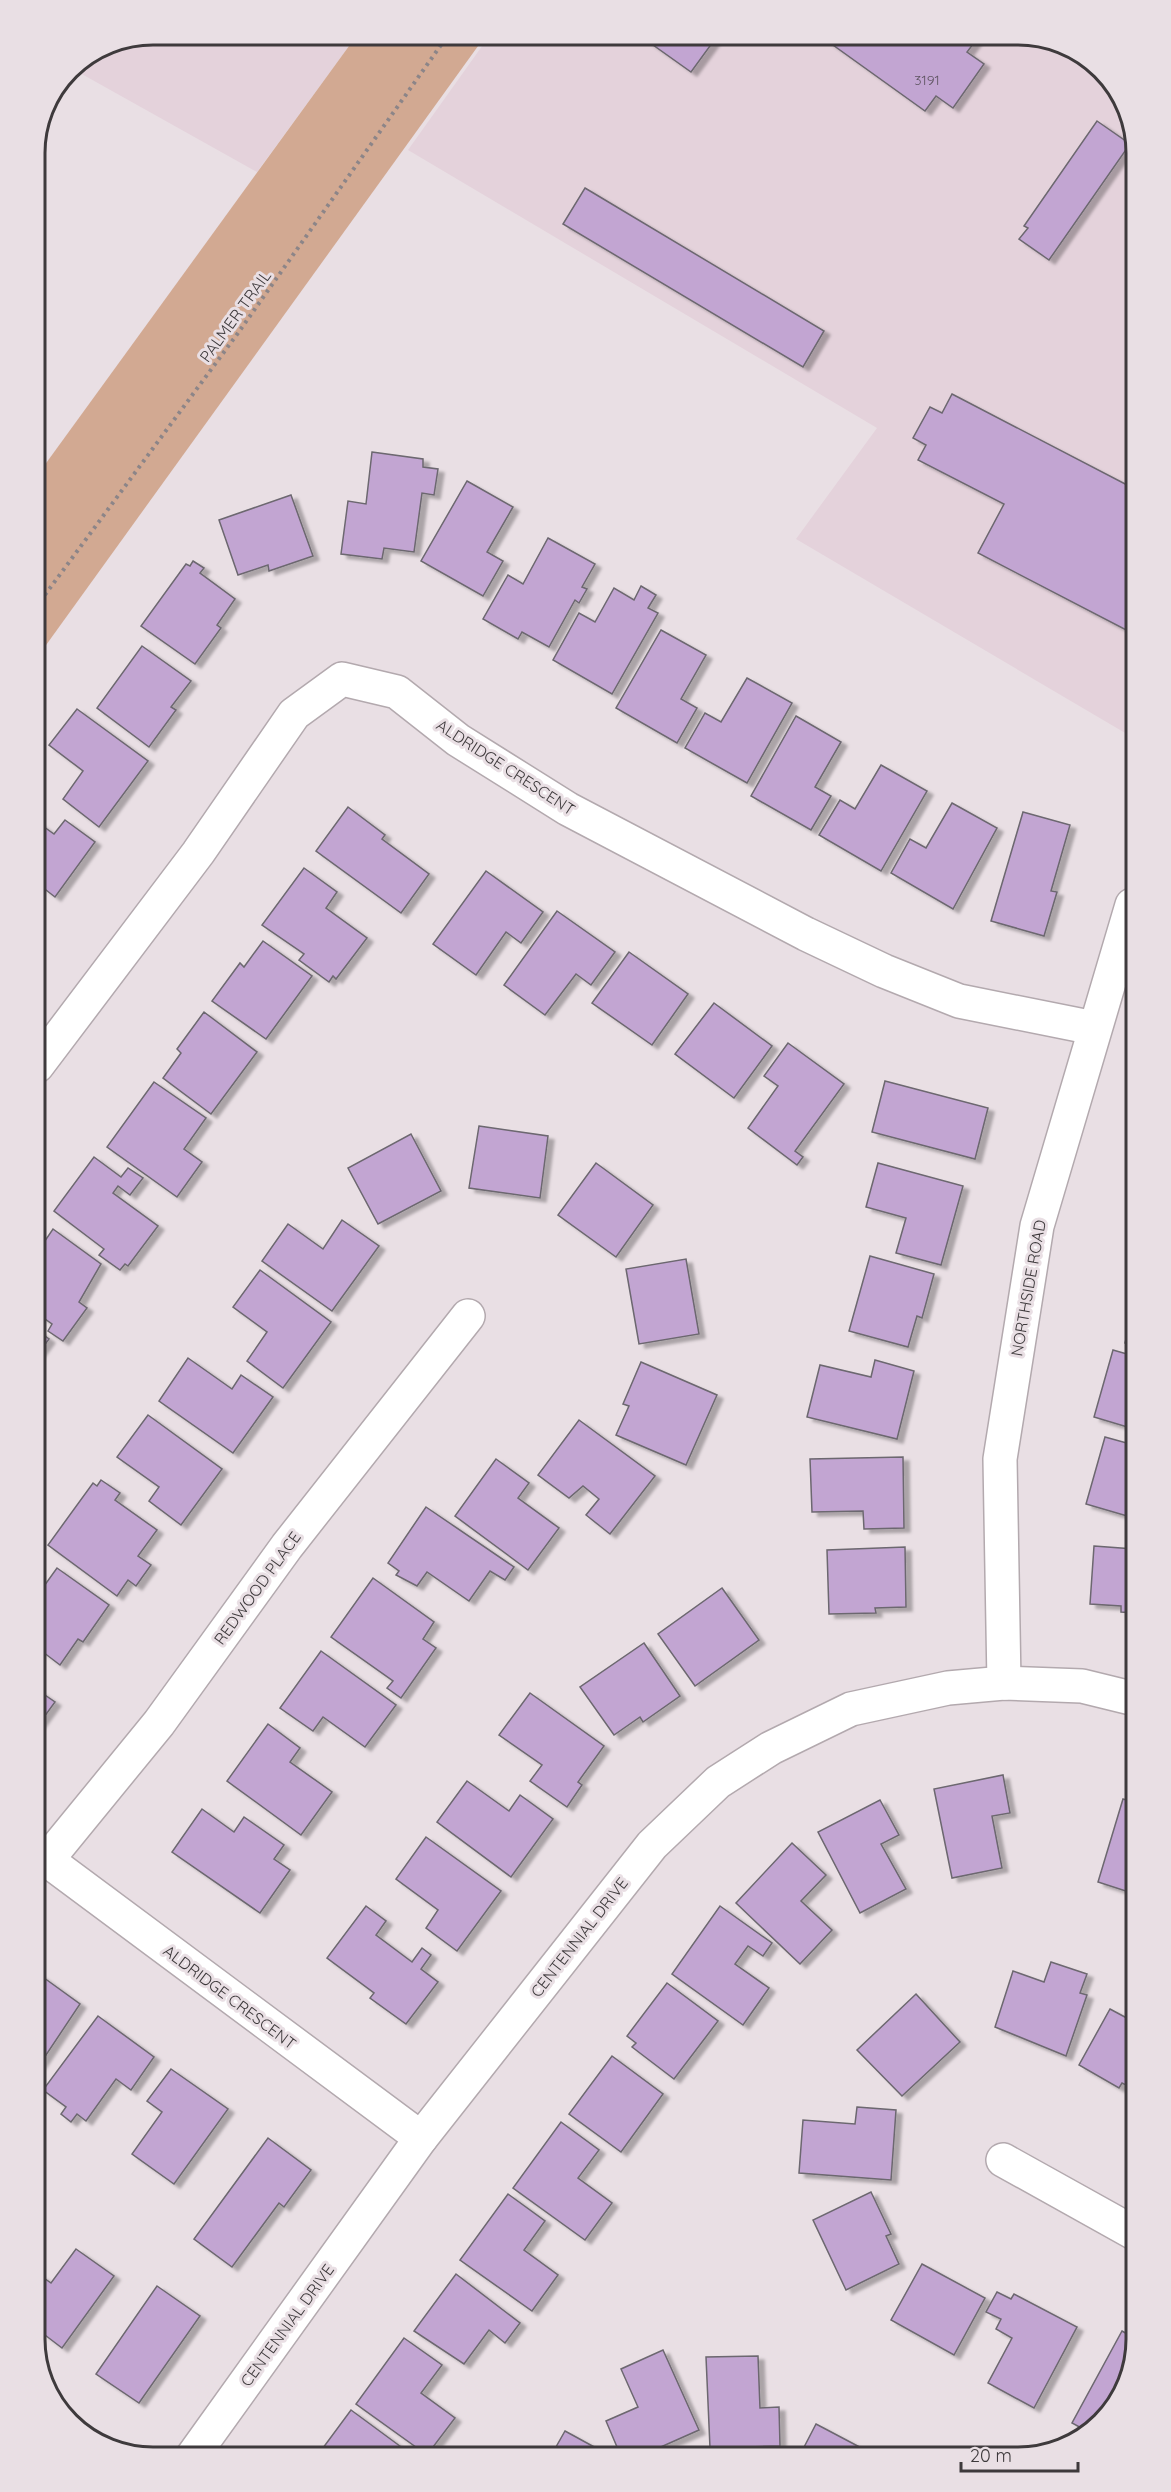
<svg xmlns="http://www.w3.org/2000/svg" width="1171" height="2492" font-family="Quicksand,sans-serif">
  <style>
    .built { fill: #e4d2db }
    .green { fill: #d2a992 }
    .building { fill: #c2a5d2; stroke: #6c676f; stroke-width: 1.5; filter: url(#shadow) }
    .lines { fill: none; stroke-linecap: round; stroke-linejoin: round }
    .street-casing { stroke: #b3a9ae; stroke-width: 36 }
    .secondary-casing { stroke: #b3a9ae; stroke-width: 36 }
    .path { stroke: #8c8588; stroke-width: 4; stroke-dasharray: 3 4.5; stroke-linecap: butt }
    .street { stroke: #fff; stroke-width: 33 }
    .secondary { stroke: #fff; stroke-width: 33 }
    .labels { text-anchor: middle; dominant-baseline: central; stroke-width: 6; stroke-linejoin: round; paint-order: stroke }
    .number-label { font-size: 14px; fill: #5f5562 }
    .street-label { font-size: 16px; fill: #3e3a3c; stroke: #e9dfe4 }
    .rim { fill: none; stroke: #3e3a3c; stroke-width: 3 }
  </style>
  <defs>
    <filter id="shadow"><feDropShadow dx="6" dy="4" stdDeviation="1.5" flood-color="#0004"/></filter>
  </defs>
  <rect width="100%" height="100%" fill="#e9dfe4"/>
  <!-- built -->
  <g class="built">
    <polygon points="153,35 357,35 257,172 71,68 108,43"/>
    <polygon points="490,35 1026,35 1090,59 1130,115 1132,737 796,539 877,428 408,150"/>
  </g>
  <!-- green -->
  <polygon class="green" points="357,35 486,35 36,659 36,477"/>
  <!-- building -->
  <g class="building">
    <polygon points="639,35 718,35 691,72"/>
    <polygon points="819,35 980,35 967,52 984,64 953,108 936,96 925,111"/>
    <polygon points="1097,121 1130,144 1049,260 1019,239 1028,228 1024,226"/>
    <polygon points="585,188 824,331 803,367 563,224"/>
    <polygon points="952,394 1131,487 1132,633 978,553 1004,504 918,460 926,445 913,438 930,407 942,413"/>
    <polygon points="372,452 423,459 423,467 438,469 434,495 422,493 414,552 384,548 382,559 341,554 348,501 366,504"/>
    <polygon points="467,481 513,507 487,552 503,561 483,596 421,561"/>
    <polygon points="291,495 313,556 269,571 268,565 238,575 219,520"/>
    <polygon points="548,538 595,564 582,587 587,589 579,603 575,600 549,647 522,632 518,639 483,619 508,575 523,584"/>
    <polygon points="193,561 204,568 200,573 235,599 217,625 221,628 195,664 141,626 186,564 190,566"/>
    <polygon points="641,586 656,595 648,608 658,613 612,694 553,660 579,613 595,622 614,588 634,600"/>
    <polygon points="661,630 706,655 681,699 697,708 677,743 616,708"/>
    <polygon points="142,646 191,681 171,707 176,710 149,747 97,708"/>
    <polygon points="747,678 792,703 747,783 685,748 705,713 721,722"/>
    <polygon points="77,709 148,761 99,827 63,799 83,771 49,745"/>
    <polygon points="796,716 841,742 815,787 831,796 811,830 751,796"/>
    <polygon points="881,765 927,791 881,871 819,835 840,800 855,809"/>
    <polygon points="952,803 997,828 953,909 891,873 910,839 926,848"/>
    <polygon points="348,807 385,835 382,839 429,874 401,913 316,851"/>
    <polygon points="1023,812 1070,825 1051,891 1057,892 1044,936 991,921"/>
    <polygon points="65,820 95,842 55,897 37,883 37,822 54,834"/>
    <polygon points="304,868 337,892 326,908 367,938 336,979 333,976 329,982 299,960 304,954 262,925"/>
    <polygon points="486,871 543,912 521,943 506,932 476,975 433,944"/>
    <polygon points="557,911 615,952 591,985 576,974 545,1015 504,985"/>
    <polygon points="263,941 312,976 266,1039 212,1001 240,963 244,967"/>
    <polygon points="629,952 688,994 652,1045 592,1003"/>
    <polygon points="714,1003 772,1046 734,1098 675,1054"/>
    <polygon points="204,1012 257,1052 211,1114 163,1078 181,1053 177,1049"/>
    <polygon points="788,1043 844,1084 795,1151 803,1157 797,1165 748,1128 778,1086 764,1076"/>
    <polygon points="885,1081 988,1108 975,1159 872,1132"/>
    <polygon points="154,1082 206,1118 184,1149 202,1162 177,1197 107,1147"/>
    <polygon points="479,1126 548,1136 540,1198 469,1188"/>
    <polygon points="411,1134 441,1191 378,1224 348,1168"/>
    <polygon points="94,1157 121,1177 128,1168 143,1178 130,1195 118,1186 113,1193 158,1226 128,1266 125,1264 120,1270 99,1255 104,1249 54,1211"/>
    <polygon points="596,1163 653,1205 616,1257 558,1215"/>
    <polygon points="878,1163 963,1186 941,1265 896,1253 906,1218 866,1207"/>
    <polygon points="342,1220 379,1246 332,1311 262,1261 288,1224 323,1249"/>
    <polygon points="53,1229 101,1264 79,1302 87,1308 63,1341 48,1331 52,1324 38,1314 38,1251"/>
    <polygon points="870,1256 934,1274 922,1318 917,1316 908,1347 849,1331"/>
    <polygon points="686,1259 699,1334 639,1344 626,1269"/>
    <polygon points="260,1270 331,1322 283,1388 247,1361 267,1332 233,1307"/>
    <polygon points="1134,1307 1134,1345 1125,1343"/>
    <polygon points="38,1331 49,1339 38,1354"/>
    <polygon points="1113,1350 1134,1356 1134,1429 1094,1417"/>
    <polygon points="188,1358 232,1389 241,1375 273,1397 233,1453 159,1401"/>
    <polygon points="875,1360 914,1371 897,1439 807,1417 820,1365 871,1377"/>
    <polygon points="641,1362 717,1395 686,1465 616,1435 629,1406 623,1404"/>
    <polygon points="148,1415 222,1469 181,1525 149,1501 159,1487 117,1457"/>
    <polygon points="579,1420 655,1476 610,1534 586,1515 599,1499 583,1486 569,1498 538,1475"/>
    <polygon points="1105,1437 1134,1445 1134,1518 1086,1504"/>
    <polygon points="903,1457 904,1528 864,1529 863,1511 812,1512 810,1459"/>
    <polygon points="496,1459 529,1483 518,1498 559,1528 528,1570 455,1516"/>
    <polygon points="101,1480 120,1493 115,1500 157,1530 138,1556 151,1565 136,1586 128,1580 117,1596 48,1545 93,1483 97,1486"/>
    <polygon points="426,1507 514,1567 505,1580 490,1571 469,1601 427,1572 417,1586 396,1575 399,1571 388,1563"/>
    <polygon points="1094,1546 1134,1549 1134,1613 1121,1612 1121,1606 1090,1604"/>
    <polygon points="905,1547 906,1607 875,1608 876,1613 829,1614 827,1550"/>
    <polygon points="57,1568 109,1605 83,1642 78,1639 60,1665 39,1649 39,1593"/>
    <polygon points="373,1578 434,1622 423,1639 436,1648 401,1698 387,1688 393,1681 331,1637"/>
    <polygon points="722,1588 759,1640 695,1686 658,1634"/>
    <polygon points="644,1643 680,1696 643,1722 640,1717 614,1735 580,1687"/>
    <polygon points="321,1651 396,1705 365,1747 323,1717 313,1731 280,1708"/>
    <polygon points="39,1691 55,1702 39,1724"/>
    <polygon points="530,1693 604,1746 578,1782 582,1785 567,1807 530,1781 542,1765 499,1735"/>
    <polygon points="268,1724 300,1748 290,1762 332,1792 301,1835 227,1781"/>
    <polygon points="1003,1775 1010,1813 992,1816 1002,1868 952,1878 934,1789"/>
    <polygon points="467,1781 509,1811 520,1795 553,1819 511,1877 437,1822"/>
    <polygon points="1123,1799 1135,1802 1135,1894 1098,1882"/>
    <polygon points="880,1800 899,1835 881,1844 906,1889 860,1913 818,1832"/>
    <polygon points="202,1809 234,1832 244,1817 284,1845 274,1859 290,1870 260,1913 172,1852"/>
    <polygon points="426,1837 501,1891 457,1951 426,1928 438,1910 396,1879"/>
    <polygon points="792,1843 826,1875 801,1901 832,1930 800,1964 736,1903"/>
    <polygon points="366,1906 386,1921 376,1935 412,1962 422,1948 431,1955 421,1969 438,1982 406,2024 370,1998 374,1993 327,1958"/>
    <polygon points="720,1906 772,1943 763,1956 748,1946 735,1964 769,1988 743,2025 672,1974"/>
    <polygon points="1051,1962 1087,1974 1080,1993 1087,1995 1066,2056 995,2027 1013,1971 1044,1982"/>
    <polygon points="40,1975 80,2004 40,2064"/>
    <polygon points="667,1983 718,2021 674,2079 632,2047 636,2043 627,2036"/>
    <polygon points="916,1994 960,2042 902,2096 857,2050"/>
    <polygon points="1110,2009 1136,2023 1136,2090 1122,2083 1119,2088 1079,2065"/>
    <polygon points="98,2016 154,2057 131,2090 116,2079 86,2121 77,2114 71,2122 61,2114 66,2107 43,2090"/>
    <polygon points="612,2056 663,2094 621,2152 569,2114"/>
    <polygon points="171,2069 228,2109 174,2184 132,2154 162,2112 147,2101"/>
    <polygon points="857,2107 896,2110 891,2180 799,2173 803,2120 855,2124"/>
    <polygon points="561,2122 599,2150 578,2178 612,2203 585,2240 513,2188"/>
    <polygon points="268,2138 311,2170 284,2207 279,2203 232,2267 194,2239"/>
    <polygon points="871,2192 891,2234 886,2236 899,2264 846,2290 813,2220"/>
    <polygon points="508,2194 545,2221 524,2250 558,2275 532,2311 460,2260"/>
    <polygon points="76,2249 114,2276 62,2348 41,2332 41,2276 51,2283"/>
    <polygon points="922,2264 985,2298 954,2355 891,2320"/>
    <polygon points="456,2274 520,2323 505,2343 489,2330 464,2364 414,2331"/>
    <polygon points="157,2286 200,2316 139,2403 96,2374"/>
    <polygon points="997,2292 1011,2299 1014,2294 1077,2327 1034,2408 988,2383 1012,2338 996,2329 1001,2319 986,2312"/>
    <polygon points="1122,2331 1136,2339 1112,2411 1085,2430 1072,2423"/>
    <polygon points="404,2338 442,2365 421,2393 455,2418 427,2455 356,2404"/>
    <polygon points="663,2350 699,2430 645,2454 620,2454 606,2421 638,2407 621,2369"/>
    <polygon points="758,2356 760,2408 779,2407 780,2446 710,2448 706,2357"/>
    <polygon points="351,2410 412,2455 317,2456"/>
    <polygon points="816,2424 869,2452 801,2453"/>
    <polygon points="565,2431 607,2454 552,2454"/>
  </g>
  <g class="lines">
    <defs>
      <g id="street">
        <polyline points="37,1066 198,853 294,714 342,679 397,692 458,740 568,809 806,934 884,971 959,1001 1094,1028"/>
        <polyline points="1004,1683 1000,1459 1037,1226 1132,905"/>
        <polyline points="39,1854 421,2138"/>
        <polyline points="47,1860 159,1723 287,1546 468,1316"/>
        <polyline points="1003,2160 1136,2234"/>
      </g>
      <polyline id="secondary" points="192,2457 421,2138 652,1845 718,1782 771,1748 851,1709 948,1688 1004,1683 1082,1686 1135,1699"/>
    </defs>
    <!-- street casing -->
    <use href="#street" class="street-casing"/>
    <!-- secondary casing -->
    <use href="#secondary" class="secondary-casing"/>
    <!-- path -->
    <polyline class="path" points="36,607 238,333 448,35"/>
    <!-- street -->
    <use href="#street" class="street"/>
    <!-- secondary -->
    <use href="#secondary" class="secondary"/>
  </g>
  <g class="labels">
    <!-- number labels -->
    <g class="number-label">
      <text x="927" y="80">3191</text>
    </g>
    <!-- street labels -->
    <g class="street-label">
      <text transform="translate(235 316) rotate(-54)">PALMER TRAIL</text>
      <text transform="translate(506 767) rotate(33)">ALDRIDGE CRESCENT</text>
      <text transform="translate(1028 1288) rotate(-80)">NORTHSIDE ROAD</text>
      <text transform="translate(257 1588) rotate(-54)">REDWOOD PLACE</text>
      <text transform="translate(579 1937) rotate(-52)">CENTENNIAL DRIVE</text>
      <text transform="translate(230 1997) rotate(37)">ALDRIDGE CRESCENT</text>
      <text transform="translate(287 2325) rotate(-54)">CENTENNIAL DRIVE</text>
    </g>
  </g>
  <!-- crop -->
  <path d="M0 0H1171V2492H0ZM153 45H1018A108 108 0 0 1 1126 153V2339A108 108 0 0 1 1018 2447H153A108 108 0 0 1 45 2339V153A108 108 0 0 1 153 45Z" fill="#e9dfe4" fill-rule="evenodd"/>
  <path class="rim" d="M153 45H1018A108 108 0 0 1 1126 153V2339A108 108 0 0 1 1018 2447H153A108 108 0 0 1 45 2339V153A108 108 0 0 1 153 45Z"/>
  <!-- scale -->
  <path d="M961 2462v9h117v-9" fill="none" stroke="#3e3a3c" stroke-width="3"/>
  <text x="970" y="2462" font-size="18" fill="#3e3a3c" stroke="#e9dfe4" stroke-width="4.5" paint-order="stroke">20 m</text>
</svg>
